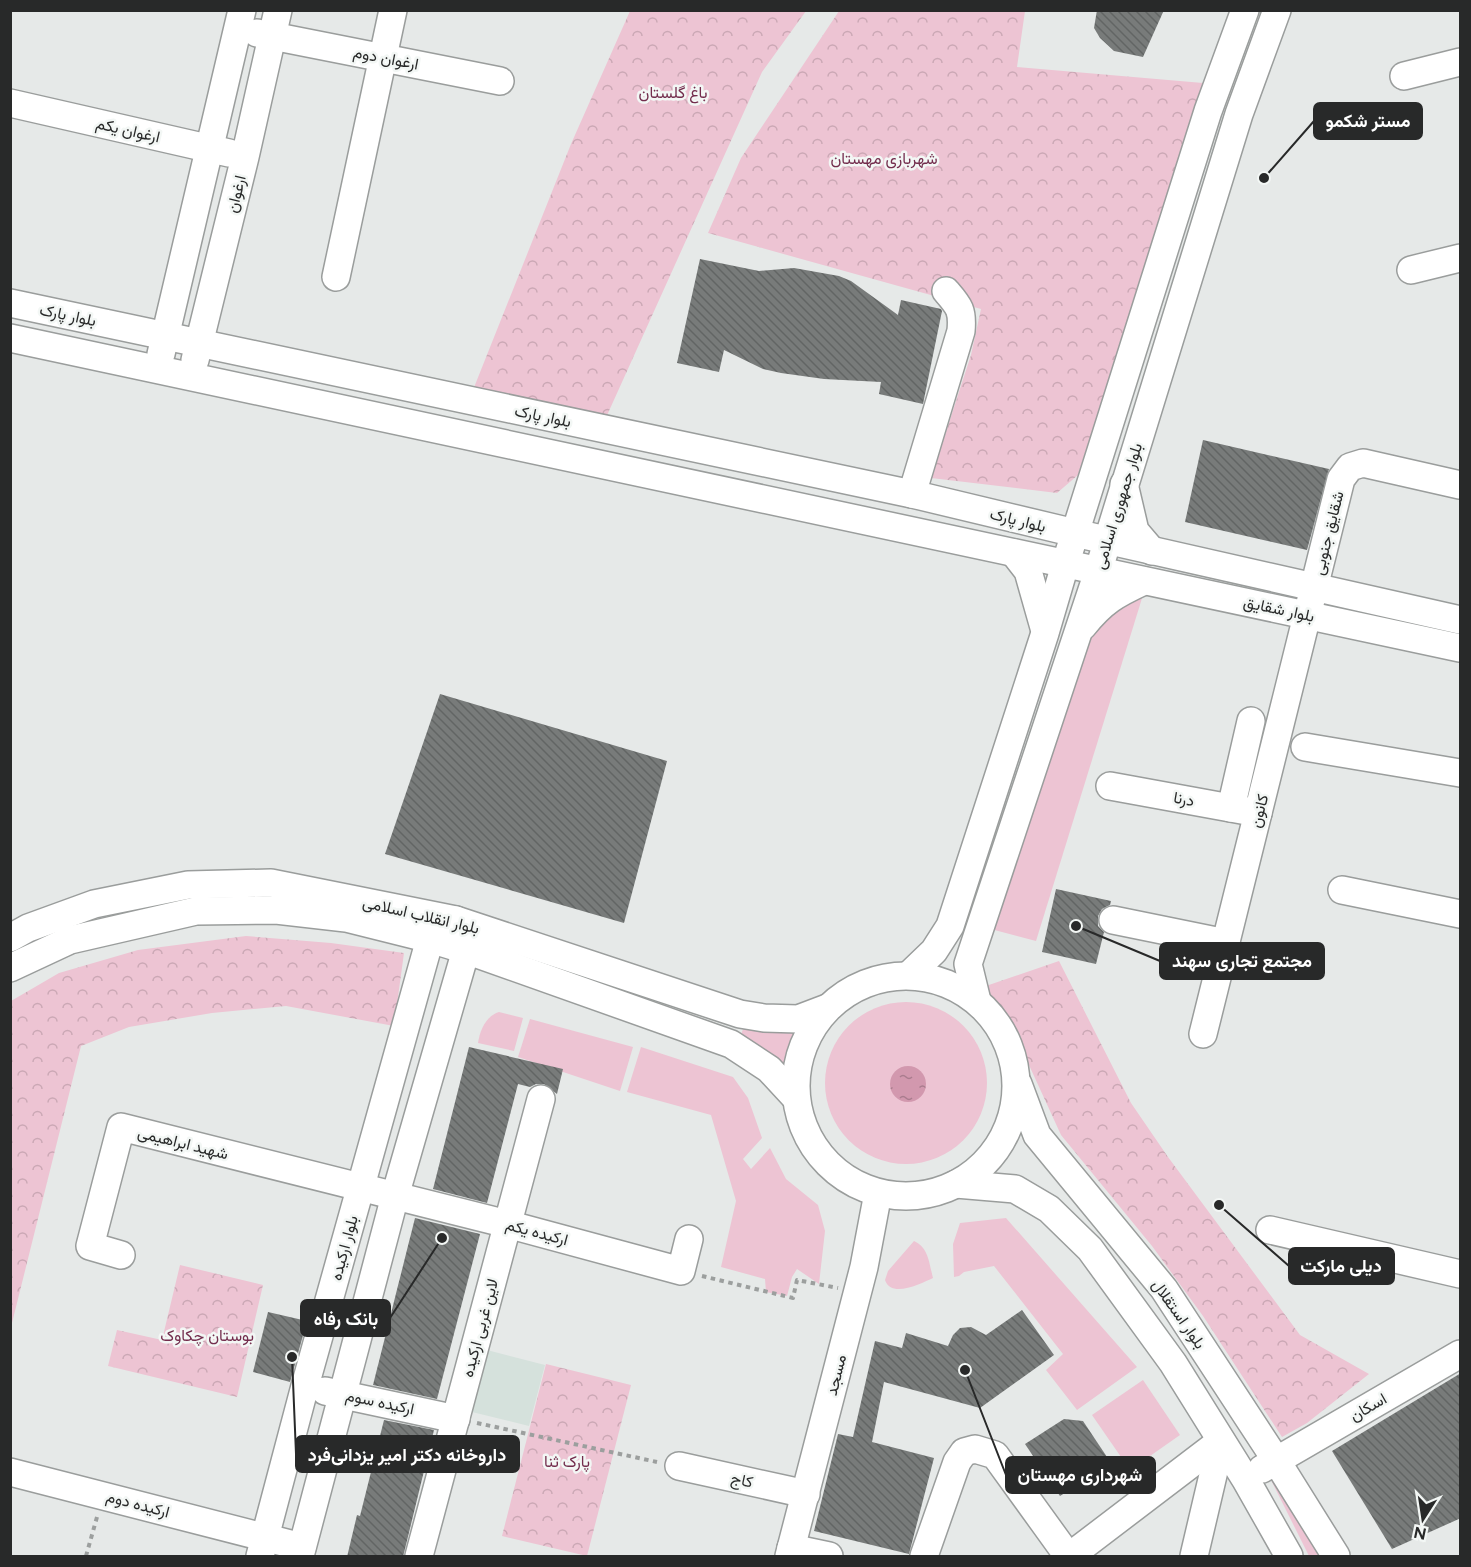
<svg xmlns="http://www.w3.org/2000/svg" width="1471" height="1567" font-family="Figtree,Vazirmatn,sans-serif">
  <style>
    .built { fill: #d5e1dc }
    .grass { fill: #edc4d3 }
    .park { fill: url(#park-crowns) }
    .water { fill: url(#water-ripples) }
    .building { fill: url(#building-back-hatch) }
    .lines { fill: none; stroke-linecap: round; stroke-linejoin: round }
    .minor-casing { stroke: #9a9d9c; stroke-width: 30 }
    .path { stroke: #9c9f9e; stroke-width: 4; stroke-dasharray: 4.5 4.5; stroke-linecap: butt }
    .minor { stroke: #fff; stroke-width: 27 }
    .labels { text-anchor: middle; dominant-baseline: central; stroke-width: 5; stroke-linejoin: round; paint-order: stroke }
    .street-label { font-size: 16px; fill: #282929; stroke: #f3f7f5 }
    .park-label { font-size: 16px; fill: #732d4d; stroke: #f3f7f5 }
    .leader { fill: none; stroke: #282929; stroke-width: 2 }
    .callout-dot { fill: #282929; stroke: #f3f7f5; stroke-width: 2 }
    .callout { fill: #282929; stroke: #282929; stroke-width: 2 }
    .callout-label { font-size: 18px; text-anchor: middle; font-weight: bold; fill: #fff }
  </style>
  <defs>
    <pattern id="park-crowns" width="20" height="18" patternUnits="userSpaceOnUse" patternTransform="scale(1.5)"><rect width="20" height="18" fill="#edc4d3"/><path d="M2 6a3 3 0 1 1 6 0M12 15a3 3 0 1 1 6 0" fill="none" stroke="#cba8b5"/></pattern>
    <pattern id="water-ripples" width="26" height="14" patternUnits="userSpaceOnUse" patternTransform="scale(1.5)"><rect width="26" height="14" fill="#d298ae"/><path d="M2 4q2-2 4 0t4 0M15 11q2-2 4 0t4 0" fill="none" stroke="#aa7c8e"/></pattern>
    <pattern id="building-back-hatch" width="6" height="6" patternUnits="userSpaceOnUse" patternTransform="scale(1.5)"><rect width="6" height="6" fill="#787b7a"/><path d="M-1 5l2 2M0 0l6 6M5-1l2 2" fill="none" stroke="#626564"/></pattern>
  </defs>
  <rect width="100%" height="100%" fill="#e6e9e8"/>
  <!-- built -->
  <polygon class="built" points="487,1350 545,1365 529,1426 472,1412"/>
  <!-- grass -->
  <g class="grass">
    <polygon points="1143,595 1036,941 987,928 1088,632 1104,613"/>
    <circle cx="906" cy="1083" r="81"/>
    <path d="M499,1012l24,6 -9,33 -36,-8c2,-13 8,-27 21,-31z"/>
    <polygon points="530,1019 633,1047 620,1091 518,1057"/>
    <polygon points="744,1026 797,1031 787,1069 740,1038"/>
    <polygon points="641,1047 733,1077 748,1098 762,1138 743,1159 751,1169 770,1148 786,1179 818,1205 825,1231 819,1284 797,1269 792,1277 787,1296 766,1292 765,1279 721,1267 736,1201 711,1115 627,1092"/>
    <polygon points="1006,1218 1137,1367 1077,1410 1046,1370 1063,1354 994,1266 964,1272 959,1276 954,1277 953,1244 960,1223"/>
    <path d="M914,1241c15,7 15,22 19,37 -11,5 -42,21 -48,2l3,-9z"/>
    <polygon points="1143,1380 1180,1435 1130,1470 1092,1415"/>
    <polygon points="1268,1474 1323,1556 1309,1556"/>
  </g>
  <!-- park -->
  <g class="park">
    <polygon points="630,11 806,11 762,72 604,422 471,395 571,144"/>
    <polygon points="839,11 1025,11 1017,67 1203,83 1078,475 1057,493 931,478 971,355 981,309 708,233 741,158"/>
    <polygon points="246,936 331,943 404,953 394,1026 286,1006 212,1013 129,1027 81,1046 11,1327 11,1001 59,973 138,950"/>
    <polygon points="1059,961 1131,1103 1168,1157 1300,1335 1369,1374 1307,1423 1282,1437 1203,1316 1152,1246 1061,1135 1018,1041 983,987"/>
    <polygon points="180,1265 263,1285 237,1397 108,1366 117,1330 162,1340"/>
    <polygon points="546,1364 631,1385 587,1556 502,1536"/>
  </g>
  <!-- water -->
  <circle class="water" cx="908" cy="1084" r="18"/>
  <!-- building -->
  <g class="building">
    <polygon points="1097,10 1164,10 1143,57 1114,51 1100,38 1094,28"/>
    <polygon points="700,259 759,271 794,268 839,276 851,281 898,315 901,300 941,309 942,311 923,404 879,394 881,382 824,379 781,373 763,369 724,350 719,372 677,363"/>
    <polygon points="1203,440 1329,469 1307,550 1185,522"/>
    <polygon points="440,694 667,761 624,923 385,854"/>
    <polygon points="1056,889 1111,901 1110,905 1102,909 1098,916 1098,926 1104,932 1096,964 1042,952"/>
    <polygon points="469,1047 563,1069 557,1094 544,1084 536,1084 530,1087 518,1084 487,1203 433,1189"/>
    <polygon points="415,1218 480,1234 437,1399 373,1385"/>
    <polygon points="1022,1310 1054,1355 980,1408 884,1382 872,1442 934,1458 909,1554 814,1531 838,1434 853,1437 875,1341 902,1348 906,1333 948,1346 953,1335 960,1328 971,1327 986,1335"/>
    <polygon points="268,1312 307,1321 290,1382 253,1372"/>
    <polygon points="1461,1373 1461,1518 1392,1549 1332,1451"/>
    <polygon points="1064,1419 1083,1421 1111,1463 1060,1496 1025,1444"/>
    <polygon points="384,1420 434,1430 403,1557 347,1557 357,1515 360,1516"/>
  </g>
  <g class="lines">
    <defs>
      <g id="minor">
        <polyline points="257,33 500,81"/>
        <polyline points="1404,76 1460,62"/>
        <polyline points="10,103 229,153"/>
        <polyline points="1411,270 1460,258"/>
        <polyline points="336,277 393,10"/>
        <polyline points="10,303 912,494 1075,533 1460,620"/>
        <polyline points="10,338 1460,648"/>
        <polyline points="161,354 242,10"/>
        <polyline points="195,360 245,157 278,10"/>
        <polyline points="1124,484 1135,531 1152,551"/>
        <path d="M912,494l49,-163c2,-21 -2,-25 -15,-40"/>
        <polyline points="1014,553 1028,571 1045,631"/>
        <path d="M1083,626c20,-25 33,-32 61,-45"/>
        <polyline points="1305,747 1460,773"/>
        <polyline points="1110,786 1258,813"/>
        <polyline points="1231,808 1251,721"/>
        <polyline points="1342,890 1460,914"/>
        <polyline points="1113,920 1226,943"/>
        <polyline points="10,938 28,928 94,904 188,885 271,883 456,920 740,1014 764,1018 798,1019 827,1008"/>
        <polyline points="10,968 70,940 196,911 276,910 346,918 430,939 466,950 731,1044 769,1069 795,1097"/>
        <polyline points="909,975 934,951 950,926 1045,633 1065,565 1208,111 1245,10"/>
        <circle cx="906" cy="1086" r="110"/>
        <polyline points="977,1001 968,964 1098,572 1239,114 1277,10"/>
        <polyline points="1203,1034 1341,479 1350,467 1363,463 1460,485"/>
        <polyline points="1018,1084 1037,1135 1164,1289 1276,1460 1336,1556"/>
        <polyline points="956,1184 1015,1189 1049,1209 1090,1249 1173,1363 1246,1480 1289,1556"/>
        <polyline points="1270,1230 1460,1274"/>
        <polyline points="121,1255 90,1246 121,1127 507,1224 681,1271 689,1239"/>
        <polyline points="325,1391 456,1419"/>
        <polyline points="679,1466 806,1494"/>
        <polyline points="1262,1469 1460,1354"/>
        <polyline points="10,1472 302,1547"/>
        <polyline points="791,1548 829,1556"/>
        <polyline points="260,1556 305,1386 430,939 456,920 466,950 395,1196 300,1556"/>
        <polyline points="419,1556 541,1099"/>
        <polyline points="789,1556 864,1267 878,1193"/>
        <polyline points="924,1556 957,1462 964,1452 975,1449 995,1455 1068,1556"/>
        <polyline points="1070,1556 1221,1441"/>
        <polyline points="1194,1556 1221,1441"/>
      </g>
    </defs>
    <!-- minor casing -->
    <use href="#minor" class="minor-casing"/>
    <!-- path -->
    <g class="path">
      <polyline points="702,1276 793,1298 797,1280 838,1288"/>
      <polyline points="477,1423 657,1462"/>
      <polyline points="86,1556 97,1517"/>
    </g>
    <!-- minor -->
    <use href="#minor" class="minor"/>
  </g>
  <g class="labels">
    <!-- street labels -->
    <g class="street-label">
      <text transform="translate(386 58) rotate(11)">ارغوان دوم</text>
      <text transform="translate(128 130) rotate(13)">ارغوان یکم</text>
      <text transform="translate(236 194) rotate(-76)">ارغوان</text>
      <text transform="translate(68 315) rotate(12)">بلوار پارک</text>
      <text transform="translate(543 416) rotate(12)">بلوار پارک</text>
      <text transform="translate(1118 506) rotate(-73)">بلوار جمهوری اسلامی</text>
      <text transform="translate(1018 520) rotate(14)">بلوار پارک</text>
      <text transform="translate(1328 533) rotate(-76)">شقایق جنوبی</text>
      <text transform="translate(1279 609) rotate(12)">بلوار شقایق</text>
      <text transform="translate(1184 799) rotate(10)">درنا</text>
      <text transform="translate(1259 811) rotate(-76)">کانون</text>
      <text transform="translate(421 915) rotate(13)">بلوار انقلاب اسلامی</text>
      <text transform="translate(183 1143) rotate(14)">شهید ابراهیمی</text>
      <text transform="translate(537 1232) rotate(15)">ارکیده یکم</text>
      <text transform="translate(344 1248) rotate(-75)">بلوار ارکیده</text>
      <text transform="translate(1179 1314) rotate(55)">بلوار استقلال</text>
      <text transform="translate(480 1328) rotate(-75)">لاین غربی ارکیده</text>
      <text transform="translate(836 1375) rotate(-76)">مسجد</text>
      <text transform="translate(380 1402) rotate(12)">ارکیده سوم</text>
      <text transform="translate(1368 1407) rotate(-30)">اسکان</text>
      <text transform="translate(742 1480) rotate(12)">کاج</text>
      <text transform="translate(138 1504) rotate(15)">ارکیده دوم</text>
    </g>
    <!-- park labels -->
    <g class="park-label">
      <text x="673" y="92">باغ گلستان</text>
      <text x="884" y="158">شهربازی مهستان</text>
      <text x="207" y="1335">بوستان چکاوک</text>
      <text x="567" y="1461">پارک ثنا</text>
    </g>
  </g>
  <!-- callouts -->
  <path class="leader" d="M1264 178L1314 121M1076 926L1160 961M1219 1205L1289 1266M442 1238L390 1318M292 1357L296 1454M965 1370L1006 1475"/>
  <g class="callout-dot">
    <circle cx="1264" cy="178" r="6"/>
    <circle cx="1076" cy="926" r="6"/>
    <circle cx="1219" cy="1205" r="6"/>
    <circle cx="442" cy="1238" r="6"/>
    <circle cx="292" cy="1357" r="6"/>
    <circle cx="965" cy="1370" r="6"/>
  </g>
  <g class="callout">
    <rect x="1314" y="103" width="108" height="36" rx="6"/>
    <rect x="1160" y="943" width="164" height="36" rx="6"/>
    <rect x="1289" y="1248" width="105" height="36" rx="6"/>
    <rect x="301" y="1300" width="89" height="36" rx="6"/>
    <rect x="296" y="1436" width="223" height="36" rx="6"/>
    <rect x="1006" y="1457" width="149" height="36" rx="6"/>
  </g>
  <g class="callout-label">
    <text x="1368" y="127">مستر شکمو</text>
    <text x="1242" y="967">مجتمع تجاری سهند</text>
    <text x="1341" y="1272">دیلی مارکت</text>
    <text x="346" y="1325">بانک رفاه</text>
    <text x="407" y="1461">داروخانه دکتر امیر یزدانی‌فرد</text>
    <text x="1080" y="1481">شهرداری مهستان</text>
  </g>
  <!-- border -->
  <rect width="1471" height="1567" fill="none" stroke="#282929" stroke-width="24"/>
  <!-- north arrow -->
  <g transform="translate(1423 1519) rotate(192)" stroke="#f3f7f5" stroke-width="4.5" paint-order="stroke">
  <path d="M0-4.5L10 22L0 15L-10 22Z" fill="#282929"/>
  <text y="-9" font-size="16" font-weight="bold" text-anchor="middle" fill="#282929">N</text>
  </g>
</svg>
